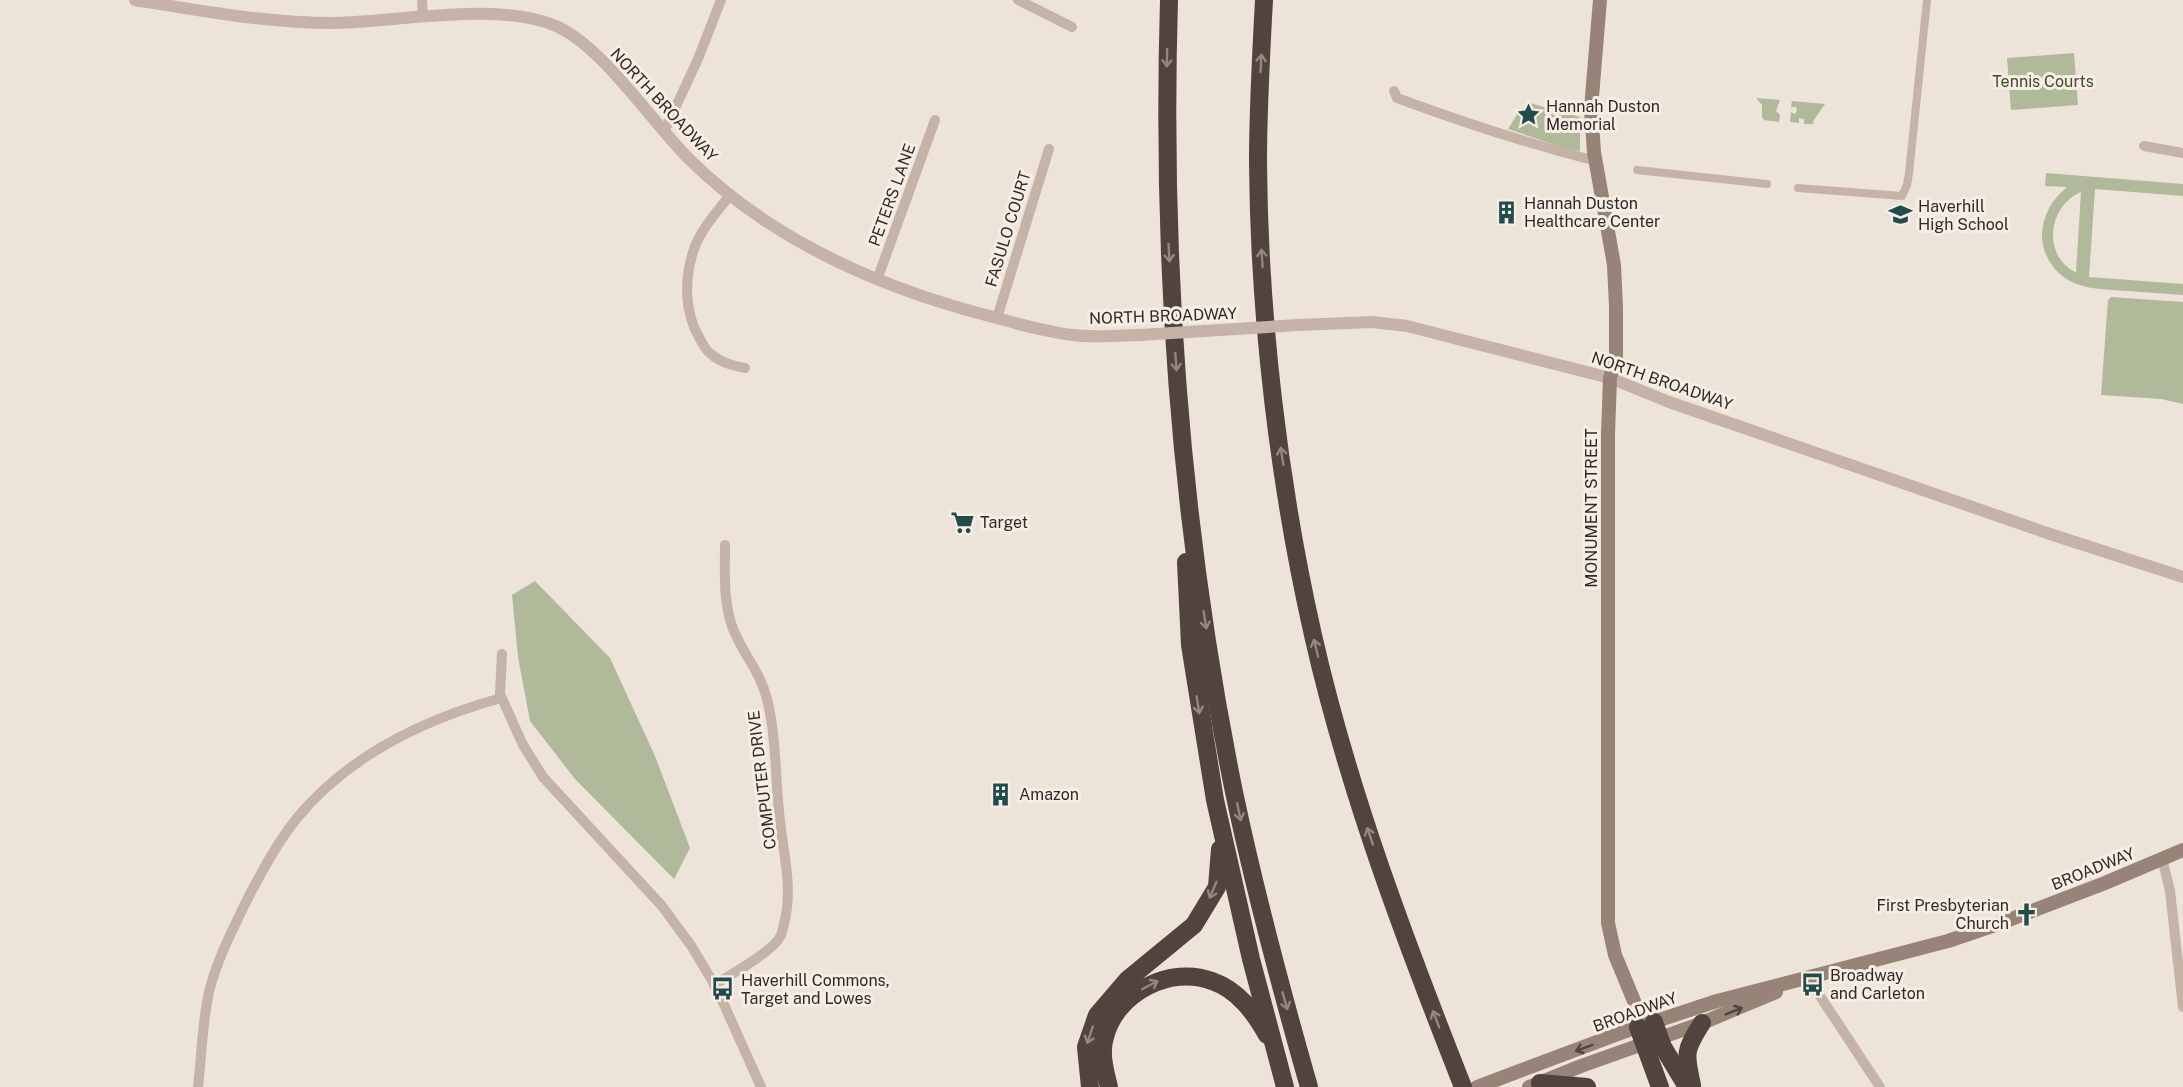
<svg xmlns="http://www.w3.org/2000/svg" width="2183" height="1087" font-family="'Public Sans',sans-serif">
  <style>
    .green { fill: #b0ba9b; fill-rule: evenodd }
    .lines { fill: none; stroke-linecap: round; stroke-linejoin: round }
    .pedestrian { stroke: #c4b3a6; stroke-width: 8 }
    .minor { stroke: #c4b3a6; stroke-width: 10 }
    .tertiary { stroke: #c4b3a6; stroke-width: 12 }
    .secondary { stroke: #978378; stroke-width: 14 }
    .motorway { stroke: #51443e; stroke-width: 18 }
    .tertiary-bridge { stroke: #c4b3a6; stroke-width: 12 }
    .oneway { stroke: #938880 }
    .oneway2 { stroke: #50443f }
    .labels { text-anchor: middle; dominant-baseline: central; stroke-width: 6; stroke-linejoin: round; paint-order: stroke }
    .park-label { font-size: 16px; fill: #414c2d; stroke: #f6ede4 }
    .street-label { font-size: 16px; fill: #312926; stroke: #f6ede4 }
    .poi-label { font-size: 16px; fill: #312926; stroke: #f6ede4; text-anchor: start }
  </style>
  <rect width="100%" height="100%" fill="#ede3d9"/>
  <!-- green -->
  <g class="green">
    <polygon points="2074,53 2078,105 2011,110 2007,58"/>
    <polygon points="1756,98 1780,100 1776,111 1780,115 1779,122 1764,120 1762,117 1762,105"/>
    <polygon points="1792,101 1825,104 1814,120 1813,124 1804,124 1804,119 1799,118 1799,123 1790,122 1791,112 1795,114 1797,110 1796,107 1791,107"/>
    <polygon points="1530,103 1580,117 1580,151 1570,150 1508,129 1518,113"/>
    <path d="M2046,173l137,11v12l-88,-7 -6,88 94,7v11c-19,-1 -37,-3 -56,-4 -27,-2 -58,-1 -75,-26 -7,-10 -10,-19 -10,-30 1,-21 10,-35 25,-48l-22,-1zM2081,192l-5,80h-1c-33,-17 -27,-66 6,-80z"/>
    <polygon points="2111,297 2183,302 2183,404 2161,399 2101,395 2108,300"/>
    <polygon points="535,581 610,658 655,756 690,848 674,879 575,779 530,721 518,657 512,595"/>
  </g>
  <g class="lines">
    <!-- pedestrian -->
    <g class="pedestrian">
      <polyline points="1637,170 1767,184"/>
      <polyline points="1798,188 1902,196 1907,185 1909,173 1927,0"/>
    </g>
    <!-- minor -->
    <g class="minor">
      <polyline points="422,0 423,17"/>
      <polyline points="1018,0 1072,27"/>
      <path d="M1394,91l3,7c65,24 132,46 199,63"/>
      <polyline points="664,132 698,59 721,0"/>
      <polyline points="2144,146 2183,153"/>
      <path d="M730,195c-13,17 -29,34 -36,54 -10,30 -10,63 6,90 3,5 6,12 11,15 10,9 21,11 34,14"/>
      <polyline points="877,280 935,120"/>
      <polyline points="997,318 1049,149"/>
      <polyline points="502,654 500,694 523,745 543,777 662,906 692,947 717,989 761,1087"/>
      <polyline points="2162,858 2170,891 2183,1007"/>
      <polyline points="1808,978 1880,1087"/>
      <path d="M714,985c16,-10 58,-33 66,-48 2,-3 3,-9 4,-13 9,-35 0,-67 -4,-103 -5,-40 -3,-82 -13,-122 -7,-29 -26,-47 -35,-73 -9,-26 -7,-54 -7,-81"/>
      <path d="M198,1087c4,-33 4,-67 12,-99 8,-30 22,-57 35,-84 15,-30 31,-60 52,-86 52,-63 128,-99 204,-120"/>
    </g>
    <!-- tertiary -->
    <g class="tertiary">
      <path d="M135,0c66,11 133,23 199,23 64,-1 164,-22 222,3 46,20 95,95 133,133 83,82 196,131 308,159 25,7 50,14 76,17 21,3 45,0 67,0"/>
      <polyline points="1298,325 1372,322 1407,326 1610,378 1669,402 2050,534 2183,577"/>
    </g>
    <!-- secondary -->
    <g class="secondary">
      <polyline points="1600,0 1591,109 1594,152 1614,265 1616,307 1616,358 1610,378 1608,435 1608,923 1615,955 1639,1013 1638,1027"/>
      <polyline points="1477,1087 1626,1031 1717,1001 1948,941 2001,923 2105,883 2183,850"/>
      <polyline points="1529,1087 1581,1066 1702,1023 1776,992"/>
    </g>
    <!-- motorway -->
    <g class="motorway">
      <path d="M1169,0c-8,266 12,532 65,792 21,100 47,197 75,295"/>
      <path d="M1264,0c-3,54 -6,108 -6,162 1,155 21,323 55,473 35,155 92,305 150,452"/>
      <polyline points="1186,562 1190,645 1215,800 1251,959 1285,1087"/>
      <polyline points="1654,1022 1663,1047 1687,1087"/>
      <polyline points="1638,1027 1660,1087"/>
      <polyline points="1540,1083 1587,1087"/>
      <path d="M1692,1085c-7,-31 -8,-34 10,-62"/>
      <polyline points="1090,1087 1086,1047 1097,1015 1127,980 1194,925 1217,887 1220,849"/>
      <path d="M1109,1087c-4,-17 -9,-33 -4,-50 11,-44 65,-72 107,-56 26,9 42,31 55,54"/>
    </g>
    <!-- tertiary-bridge -->
    <polyline class="tertiary-bridge" points="1140,335 1298,325"/>
  </g>
  <!-- one-way arrows -->
  <defs><path id="oneway-shaft" d="M-6 0H5M1.5-3L5.5 0L1.5 3" fill="none" stroke-width="1.6" stroke-linecap="round" stroke-linejoin="round" transform="scale(1.5)"/></defs>
  <g class="oneway">
    <use href="#oneway-shaft" transform="translate(1167 58) rotate(91)"/>
    <use href="#oneway-shaft" transform="translate(1261 63) rotate(-87)"/>
    <use href="#oneway-shaft" transform="translate(1169 253) rotate(87)"/>
    <use href="#oneway-shaft" transform="translate(1262 258) rotate(-94)"/>
    <use href="#oneway-shaft" transform="translate(1176 362) rotate(86)"/>
    <use href="#oneway-shaft" transform="translate(1282 456) rotate(-99)"/>
    <use href="#oneway-shaft" transform="translate(1205 620) rotate(81)"/>
    <use href="#oneway-shaft" transform="translate(1316 648) rotate(-104)"/>
    <use href="#oneway-shaft" transform="translate(1198 705) rotate(81)"/>
    <use href="#oneway-shaft" transform="translate(1239 812) rotate(78)"/>
    <use href="#oneway-shaft" transform="translate(1370 836) rotate(-109)"/>
    <use href="#oneway-shaft" transform="translate(1213 890) rotate(113)"/>
    <use href="#oneway-shaft" transform="translate(1150 985) rotate(-28)"/>
    <use href="#oneway-shaft" transform="translate(1285 1001) rotate(74)"/>
    <use href="#oneway-shaft" transform="translate(1436 1019) rotate(-111)"/>
    <use href="#oneway-shaft" transform="translate(1090 1035) rotate(108)"/>
  </g>
  <g class="oneway2">
    <use href="#oneway-shaft" transform="translate(1734 1011) rotate(-22)"/>
    <use href="#oneway-shaft" transform="translate(1584 1048) rotate(160)"/>
  </g>
  <!-- icons -->
  <defs>
    <symbol id="sight-bare" viewBox="-9 -9 18 18"><path d="M0-6L1.8-2.2L6-1.7L2.9 1.2L3.7 5.4L0 3.3L-3.7 5.4L-2.9 1.2L-6-1.7L-1.8-2.2Z" fill="#214b4d" stroke="#f6ede4" stroke-width="2.5" paint-order="stroke"/></symbol>
    <symbol id="building-bare" viewBox="-9 -9 18 18"><path d="M-4-6H4V6H1V3H-1V6H-4ZM-2.5-4.3h1.7v1.8h-1.7ZM.8-4.3h1.7v1.8H.8ZM-2.5-1h1.7V.8h-1.7ZM.8-1h1.7V.8H.8Z" fill="#214b4d" stroke="#f6ede4" stroke-width="2.5" paint-order="stroke"/></symbol>
    <symbol id="school-bare" viewBox="-9 -9 18 18"><path d="M0-5L7-2L0 1L-7-2ZM-4 1L0 2.5L4 1V4Q0 6-4 4Z" fill="#214b4d" stroke="#f6ede4" stroke-width="2.5" paint-order="stroke"/></symbol>
    <symbol id="supermarket-bare" viewBox="-9 -9 18 18"><path d="M-6-5.5h2.5l.6 2H6L4.5 2H-2.5L-4.4-4H-6ZM-1.5 3.2a1.3 1.3 0 1 0 .1 0ZM3 3.2a1.3 1.3 0 1 0 .1 0Z" fill="#214b4d" stroke="#f6ede4" stroke-width="2.5" paint-order="stroke"/></symbol>
    <symbol id="church-bare" viewBox="-9 -9 18 18"><path d="M-1.2-6h2.4v3.5h3.3v2.4h-3.3V6h-2.4V-.1h-3.3v-2.4h3.3Z" fill="#214b4d" stroke="#f6ede4" stroke-width="2.5" paint-order="stroke"/></symbol>
    <symbol id="bus-bare" viewBox="-9 -9 18 18"><path d="M-5-6H5V4H4V6H2V4H-2V6H-4V4H-5ZM-3.5-4V0h7V-4ZM-3.5 1.2v1.5H-2V1.2ZM2 1.2v1.5H3.5V1.2Z" fill="#214b4d" stroke="#f6ede4" stroke-width="2.5" paint-order="stroke"/></symbol>
  </defs>
  <g fill-rule="evenodd">
    <use href="#sight-bare" x="1512" y="98" width="33" height="33"/>
    <use href="#building-bare" x="1490" y="196" width="33" height="33"/>
    <use href="#school-bare" x="1884" y="198" width="33" height="33"/>
    <use href="#supermarket-bare" x="946" y="506" width="33" height="33"/>
    <use href="#building-bare" x="984" y="778" width="33" height="33"/>
    <use href="#church-bare" x="2010" y="898" width="33" height="33"/>
    <use href="#bus-bare" x="1796" y="968" width="33" height="33"/>
    <use href="#bus-bare" x="706" y="972" width="33" height="33"/>
  </g>
  <g class="labels">
    <!-- park labels -->
    <g class="park-label">
      <text x="2043" y="81">Tennis Courts</text>
    </g>
    <!-- street labels -->
    <g class="street-label">
      <text transform="translate(664 105) rotate(47)">NORTH BROADWAY</text>
      <text transform="translate(892 195) rotate(-70)">PETERS LANE</text>
      <text transform="translate(1008 229) rotate(-73)">FASULO COURT</text>
      <text transform="translate(1163 316) rotate(-2)">NORTH BROADWAY</text>
      <text transform="translate(1662 381) rotate(19)">NORTH BROADWAY</text>
      <text transform="translate(1591 508) rotate(-90)">MONUMENT STREET</text>
      <text transform="translate(762 780) rotate(-97)">COMPUTER DRIVE</text>
      <text transform="translate(2093 869) rotate(-22)">BROADWAY</text>
      <text transform="translate(1635 1012) rotate(-20)">BROADWAY</text>
    </g>
    <!-- poi labels -->
    <g class="poi-label">
      <text x="1546" y="106">Hannah Duston<tspan x="1546" dy="18">Memorial</tspan></text>
      <text x="1524" y="203">Hannah Duston<tspan x="1524" dy="18">Healthcare Center</tspan></text>
      <text x="1918" y="206">Haverhill<tspan x="1918" dy="18">High School</tspan></text>
      <text x="980" y="522">Target</text>
      <text x="1019" y="794">Amazon</text>
      <text x="2009" y="905" text-anchor="end">First Presbyterian<tspan x="2009" dy="18">Church</tspan></text>
      <text x="1830" y="975">Broadway<tspan x="1830" dy="18">and Carleton</tspan></text>
      <text x="741" y="980">Haverhill Commons,<tspan x="741" dy="18">Target and Lowes</tspan></text>
    </g>
  </g>
</svg>
